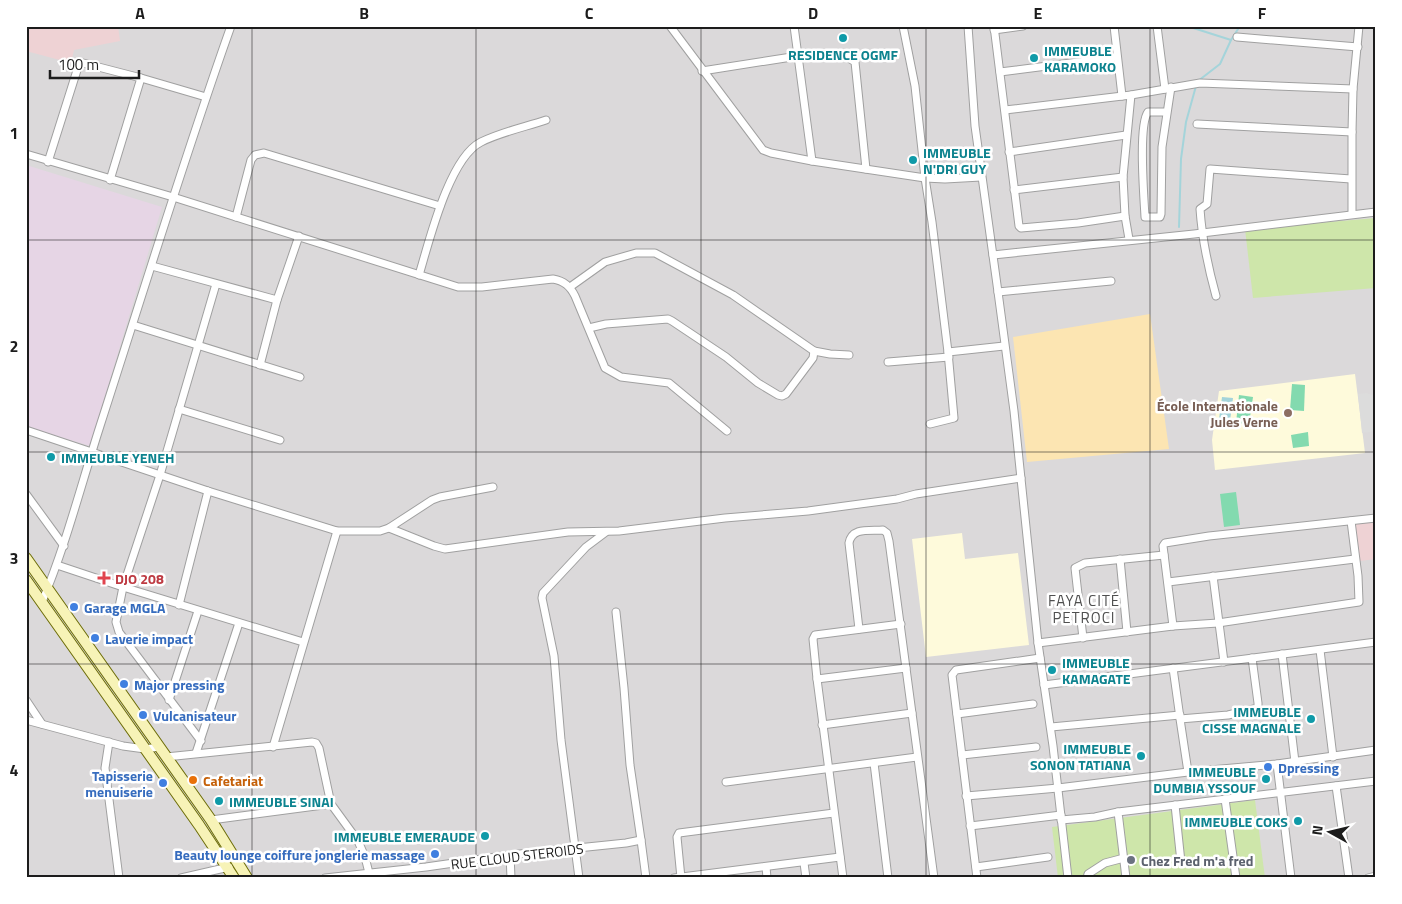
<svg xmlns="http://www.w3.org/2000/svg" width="1402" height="904" font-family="'Titillium Web',sans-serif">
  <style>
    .residential { fill: #dbd9da }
    .commercial { fill: #eed2d4 }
    .industrial { fill: #e6d5e5 }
    .education { fill: #fefadb }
    .grass { fill: #cee6aa }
    .sand { fill: #fce5b2 }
    .pitch { fill: #83daaf }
    .parking { fill: #dcdcdc }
    .water { fill: #a4d4da }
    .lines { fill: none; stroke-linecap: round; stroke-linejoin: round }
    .stream { stroke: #a4d4da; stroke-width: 2 }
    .street-casing { stroke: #a0a0a0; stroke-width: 9 }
    .secondary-casing { stroke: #6e6e09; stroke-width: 12 }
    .street { stroke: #fff; stroke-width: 7 }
    .secondary { stroke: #f7f3b7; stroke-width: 10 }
    .grid { fill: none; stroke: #1c1c1c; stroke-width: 1; stroke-opacity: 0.55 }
    .culture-dot { fill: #0f9aa8; stroke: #fff; stroke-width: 2 }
    .education-dot { fill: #8d6e63; stroke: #fff; stroke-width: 2 }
    .health-dot { fill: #e0444e; stroke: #fff; stroke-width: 2 }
    .shop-dot { fill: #3f7fe0; stroke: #fff; stroke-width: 2 }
    .food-dot { fill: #e8710a; stroke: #fff; stroke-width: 2 }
    .worship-dot { fill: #6b7280; stroke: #fff; stroke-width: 2 }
    .labels { text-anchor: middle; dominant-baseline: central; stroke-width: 5; stroke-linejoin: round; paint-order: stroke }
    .culture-label { font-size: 14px; font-weight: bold; fill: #0d838f; stroke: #fff; text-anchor: start }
    .education-label { font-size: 14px; font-weight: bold; fill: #785e54; stroke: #fff; text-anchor: end }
    .health-label { font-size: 14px; font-weight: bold; fill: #be3a42; stroke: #fff; text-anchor: start }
    .shop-label { font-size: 14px; font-weight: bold; fill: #366cbe; stroke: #fff; text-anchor: start }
    .food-label { font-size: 14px; font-weight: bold; fill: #c56008; stroke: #fff; text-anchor: start }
    .street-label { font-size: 14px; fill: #1c1c1c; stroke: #fff }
    .worship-label { font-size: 14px; font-weight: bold; fill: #5b616d; stroke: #fff; text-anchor: start }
    .neighbourhood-label { font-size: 15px; letter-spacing: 1px; fill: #4f4f4f; stroke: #fff }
    .neatline { fill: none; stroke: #1c1c1c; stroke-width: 2 }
    .grid-label { font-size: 16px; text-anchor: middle; font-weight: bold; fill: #1c1c1c }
  </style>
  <rect width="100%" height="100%" fill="#ede9e3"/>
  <!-- residential -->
  <rect class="residential" x="26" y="26" width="1350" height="852"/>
  <!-- commercial -->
  <g class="commercial">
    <polygon points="26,26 118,26 120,41 74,50 71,63 26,51"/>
    <polygon points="1376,521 1376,559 1360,561 1355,524"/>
  </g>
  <!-- industrial -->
  <polygon class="industrial" points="26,165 162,207 90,446 26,427"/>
  <!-- education -->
  <g class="education">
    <polygon points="1355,374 1365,453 1215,470 1212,440 1219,391"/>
    <polygon points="962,533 965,559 1018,553 1029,645 926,657 912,539"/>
  </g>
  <!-- grass -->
  <g class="grass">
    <polygon points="1376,218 1376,288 1253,298 1245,229"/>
    <polygon points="1255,800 1265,878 1058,878 1052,827"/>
  </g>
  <!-- sand -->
  <polygon class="sand" points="1150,314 1169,449 1027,462 1013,337"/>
  <!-- pitch -->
  <g class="pitch">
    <polygon points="1292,384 1305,385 1304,411 1290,410"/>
    <polygon points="1239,395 1253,397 1249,424 1236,423"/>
    <polygon points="1308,432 1309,446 1293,448 1291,435"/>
    <polygon points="1236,492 1240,525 1224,527 1220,494"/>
  </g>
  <!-- parking -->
  <polygon class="parking" points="1366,393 1376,396 1376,431 1362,433 1358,394"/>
  <!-- water -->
  <polygon class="water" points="1222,397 1233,398 1230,421 1219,419"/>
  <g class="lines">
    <!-- stream -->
    <g class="stream">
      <polyline points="1187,26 1231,40"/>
      <polyline points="1198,81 1220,64 1231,40 1240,26"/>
      <polyline points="1179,227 1181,159 1186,122 1196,86"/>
    </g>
    <defs>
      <g id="street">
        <polyline points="670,26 763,150 771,153 812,161 925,178 945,179 981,177"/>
        <polyline points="794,26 812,161"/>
        <polyline points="903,26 915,86 925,178 932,222 948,352 954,418 930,424"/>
        <polyline points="968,26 975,126 998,292 1111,281"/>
        <polyline points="994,26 1019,226 1021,228 1078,223 1125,216"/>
        <polyline points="1114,26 1122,96"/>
        <polyline points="1157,26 1165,89"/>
        <polyline points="994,30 1023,26"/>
        <polyline points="1237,37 1358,47"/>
        <polyline points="702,71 798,56 847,57 855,62 866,169"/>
        <polyline points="1000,72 1117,57"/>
        <polyline points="1005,110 1131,95 1200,83 1353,89"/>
        <path d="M1167,112h-19c-10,13 -4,85 -3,105h15l1,-3 1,-67 9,-60"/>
        <polyline points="1197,124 1352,132"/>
        <polyline points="1009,152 1126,135"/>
        <path d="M26,154l147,43 285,90h24l71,-8c11,2 17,7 22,17l30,72 16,9 48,6 58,48"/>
        <polyline points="48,162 79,64 83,63 141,78 206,97"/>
        <polyline points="110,180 141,78"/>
        <polyline points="1014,190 1123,177"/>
        <polyline points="1352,213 1352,132 1353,89 1359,26"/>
        <polyline points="236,217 251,160 255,155 264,153 440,206"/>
        <polyline points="1129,239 1125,216 1123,177 1131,95"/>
        <polyline points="993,255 1194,234 1376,212"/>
        <polyline points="152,266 277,300"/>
        <path d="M419,275c10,-33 30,-117 62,-133 20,-10 44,-15 65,-22"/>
        <polyline points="570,287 605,262 636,253 655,253 733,295 814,351 830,354 849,355"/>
        <polyline points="998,292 1014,411 1038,643 1053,746 1068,878"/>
        <path d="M1216,296c-8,-29 -14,-57 -16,-87l7,-5 3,-35 141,10"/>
        <polyline points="133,325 300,377"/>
        <polyline points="589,328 606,324 668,319 672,321 726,357 758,383 778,395 782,396 786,394 813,358 814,351"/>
        <polyline points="948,352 1004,346"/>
        <polyline points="888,362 949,357"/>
        <polyline points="260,365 277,300 299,236"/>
        <polyline points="179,409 280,440"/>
        <polyline points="26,430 208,491 337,531 380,531 389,528 432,500 440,497 493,487"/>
        <polyline points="26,494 64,546"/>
        <polyline points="389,528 434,546 445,549 568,532 619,531 725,518 808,511 897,499 916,494 1021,478"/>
        <polyline points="1120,559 1127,632"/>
        <polyline points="57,565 123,587 303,642"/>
        <polyline points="1213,576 1224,662"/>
        <polyline points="1168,582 1355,559"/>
        <path d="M42,602c24,-57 39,-117 58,-176 43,-133 84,-268 131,-400"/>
        <polyline points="179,605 208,491"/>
        <polyline points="616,612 624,688 630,765 641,840"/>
        <polyline points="1173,626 1163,546 1165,543 1209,536 1376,518"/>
        <path d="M859,629l-10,-86c3,-16 20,-12 34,-13l4,3 2,8 45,337"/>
        <polyline points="1083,638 1075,568 1085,563 1164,555"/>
        <polyline points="1038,643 1173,626 1218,623 1359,602 1358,576 1351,521"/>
        <polyline points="1320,650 1333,757"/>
        <polyline points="1282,654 1295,762"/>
        <polyline points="1173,668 1180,718"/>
        <polyline points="817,679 906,668"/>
        <polyline points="1044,685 1376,642"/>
        <polyline points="26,700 42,724"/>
        <polyline points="169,700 198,611"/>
        <polyline points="957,714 1033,704"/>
        <polyline points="26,720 123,746 145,749 159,747"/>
        <polyline points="822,725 912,713"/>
        <polyline points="1051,727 1180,715"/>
        <polyline points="201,741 119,632 116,622 123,587 160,475 216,284"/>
        <polyline points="109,742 105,768 119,878"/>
        <polyline points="273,747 337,531"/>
        <polyline points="196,753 239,623"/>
        <polyline points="962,755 1036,747"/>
        <polyline points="166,757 312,742 316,743 319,748 331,804 358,841 365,857 370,877"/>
        <polyline points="874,763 888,878"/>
        <polyline points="1277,764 1291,878"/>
        <polyline points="1188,772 1180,719 1228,715 1258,708 1258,703 1252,658"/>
        <polyline points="726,782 917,757"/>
        <polyline points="1336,786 1349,878"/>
        <polyline points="966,796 1058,788 1188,772 1277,764 1376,750"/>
        <polyline points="1225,799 1236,878"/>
        <polyline points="1175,805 1181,862"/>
        <polyline points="211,820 331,804"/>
        <polyline points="1061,820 1095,817 1118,812"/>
        <polyline points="970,826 1061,815"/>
        <polyline points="510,855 511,878"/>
        <polyline points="804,863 806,878"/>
        <polyline points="766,867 767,878"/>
        <polyline points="976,867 1048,857"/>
        <polyline points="181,878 229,867"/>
        <polyline points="325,878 426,867 510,855 626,843 641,840 646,878"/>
        <polyline points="579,878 561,740 554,656 542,598 543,593 586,547 606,532"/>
        <polyline points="674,878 840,857"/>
        <polyline points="681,878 677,837 679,833 834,813"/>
        <polyline points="843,878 817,679 813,639 815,635 901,624"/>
        <polyline points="977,878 952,675 956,670 1040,658"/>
        <polyline points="1087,878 1088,874 1105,863 1124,858"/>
        <polyline points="1126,878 1118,812 1376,781"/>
        <polyline points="1368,878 1376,876"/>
      </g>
      <g id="secondary">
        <polyline points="26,558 211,820 247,878"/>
        <polyline points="26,580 199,825 234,878"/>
      </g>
    </defs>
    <!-- street casing -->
    <use href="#street" class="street-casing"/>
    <!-- secondary casing -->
    <use href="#secondary" class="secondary-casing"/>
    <!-- street -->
    <use href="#street" class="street"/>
    <!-- secondary -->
    <use href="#secondary" class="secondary"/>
  </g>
  <!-- grid -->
  <path class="grid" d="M252,26v852M476,26v852M701,26v852M926,26v852M1150,26v852M26,240h1350M26,452h1350M26,664h1350"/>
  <!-- markers -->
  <g class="culture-dot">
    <circle cx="843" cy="38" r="5"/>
    <circle cx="1034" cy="58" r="5"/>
    <circle cx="913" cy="160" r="5"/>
    <circle cx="51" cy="457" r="5"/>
    <circle cx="1052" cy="670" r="5"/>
    <circle cx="1311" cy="719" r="5"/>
    <circle cx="1141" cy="756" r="5"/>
    <circle cx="1266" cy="779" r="5"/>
    <circle cx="219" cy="801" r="5"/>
    <circle cx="1298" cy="821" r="5"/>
    <circle cx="485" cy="836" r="5"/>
  </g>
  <circle class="education-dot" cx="1288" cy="413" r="5"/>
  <path class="health-dot" d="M101.5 570.5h5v5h5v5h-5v5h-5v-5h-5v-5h5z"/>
  <g class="shop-dot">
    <circle cx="74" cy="607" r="5"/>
    <circle cx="95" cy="638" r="5"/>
    <circle cx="124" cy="684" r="5"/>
    <circle cx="143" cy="715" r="5"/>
    <circle cx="1268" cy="767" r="5"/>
    <circle cx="163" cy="783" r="5"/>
    <circle cx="435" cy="854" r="5"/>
  </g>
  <circle class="food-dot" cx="193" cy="780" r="5"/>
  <circle class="worship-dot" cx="1131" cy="860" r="5"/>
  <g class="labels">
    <!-- culture labels -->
    <g class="culture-label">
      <text x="1044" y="50">IMMEUBLE<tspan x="1044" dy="16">KARAMOKO</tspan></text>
      <text x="843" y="54" text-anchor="middle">RESIDENCE OGMF</text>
      <text x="923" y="152">IMMEUBLE<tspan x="923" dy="16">N'DRI GUY</tspan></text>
      <text x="61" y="457">IMMEUBLE YENEH</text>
      <text x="1062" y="662">IMMEUBLE<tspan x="1062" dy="16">KAMAGATE</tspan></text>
      <text x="1301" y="711" text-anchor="end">IMMEUBLE<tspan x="1301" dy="16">CISSE MAGNALE</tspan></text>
      <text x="1131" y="748" text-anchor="end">IMMEUBLE<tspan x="1131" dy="16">SONON TATIANA</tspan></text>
      <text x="1256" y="771" text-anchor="end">IMMEUBLE<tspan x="1256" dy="16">DUMBIA YSSOUF</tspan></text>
      <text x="229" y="801">IMMEUBLE SINAI</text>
      <text x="1288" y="821" text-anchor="end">IMMEUBLE COKS</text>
      <text x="475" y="836" text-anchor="end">IMMEUBLE EMERAUDE</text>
    </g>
    <!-- education labels -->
    <g class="education-label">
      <text x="1278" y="405">École Internationale<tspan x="1278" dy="16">Jules Verne</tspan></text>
    </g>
    <!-- health labels -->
    <g class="health-label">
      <text x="115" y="578">DJO 208</text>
    </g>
    <!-- shop labels -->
    <g class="shop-label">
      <text x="84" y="607">Garage MGLA</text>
      <text x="105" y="638">Laverie impact</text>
      <text x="134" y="684">Major pressing</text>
      <text x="153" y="715">Vulcanisateur</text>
      <text x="1278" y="767">Dpressing</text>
      <text x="153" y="775" text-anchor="end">Tapisserie<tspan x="153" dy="16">menuiserie</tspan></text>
      <text x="425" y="854" text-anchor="end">Beauty lounge coiffure jonglerie massage</text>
    </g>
    <!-- food labels -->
    <g class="food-label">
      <text x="203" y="780">Cafetariat</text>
    </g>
    <!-- street labels -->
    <g class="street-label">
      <text transform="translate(517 856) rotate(-7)">RUE CLOUD STEROIDS</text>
    </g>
    <!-- worship labels -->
    <g class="worship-label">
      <text x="1141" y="860">Chez Fred m'a fred</text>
    </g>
    <!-- neighbourhood labels -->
    <g class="neighbourhood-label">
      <text x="1084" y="600">FAYA CITÉ<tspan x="1084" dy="17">PETROCI</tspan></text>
    </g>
  </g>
  <!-- border -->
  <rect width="1402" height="904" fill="none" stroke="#ffffff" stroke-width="55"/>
  <!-- north arrow -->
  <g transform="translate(1330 832) rotate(278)" stroke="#ffffff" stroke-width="4" paint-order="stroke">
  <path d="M0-4L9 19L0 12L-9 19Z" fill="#1c1c1c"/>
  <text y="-8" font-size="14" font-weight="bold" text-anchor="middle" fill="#1c1c1c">N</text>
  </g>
  <!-- scale -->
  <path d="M50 70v8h89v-8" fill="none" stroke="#1c1c1c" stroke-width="2.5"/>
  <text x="58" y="70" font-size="15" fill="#1c1c1c" stroke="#ffffff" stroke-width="4" paint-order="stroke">100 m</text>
  <rect x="28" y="28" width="1346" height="848" class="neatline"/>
  <g class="grid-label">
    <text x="140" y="19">A</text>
    <text x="364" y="19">B</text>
    <text x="589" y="19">C</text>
    <text x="813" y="19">D</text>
    <text x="1038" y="19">E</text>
    <text x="1262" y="19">F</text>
    <text x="14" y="139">1</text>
    <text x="14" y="352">2</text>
    <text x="14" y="564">3</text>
    <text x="14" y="776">4</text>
  </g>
</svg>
